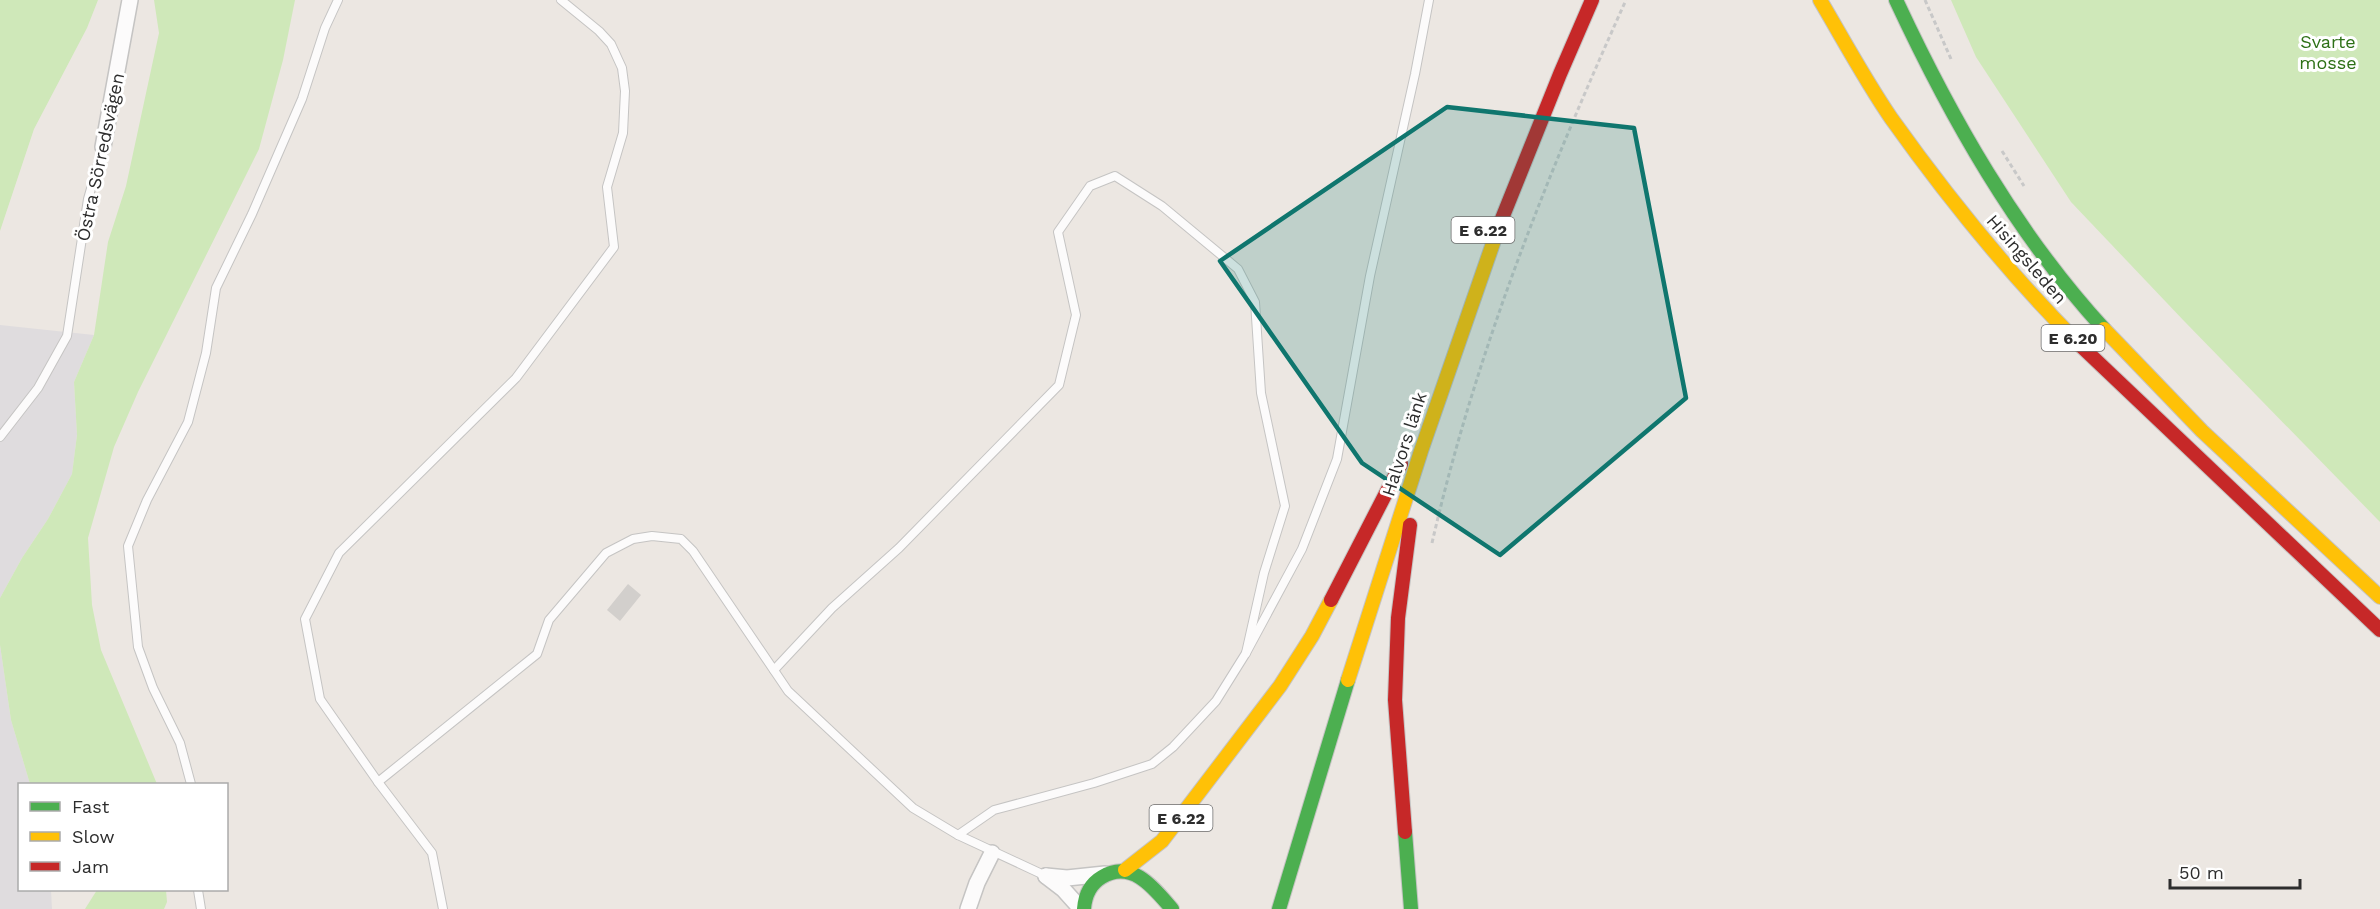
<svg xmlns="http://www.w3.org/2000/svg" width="2380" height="909" font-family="'Work Sans',sans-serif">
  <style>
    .industrial { fill: #dfdcde }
    .green { fill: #cfe8b9 }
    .building { fill: #d2cfcc }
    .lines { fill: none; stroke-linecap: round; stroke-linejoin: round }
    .lane-casing { stroke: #c5c4c3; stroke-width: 10 }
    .street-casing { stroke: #c5c4c3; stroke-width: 18 }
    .fast-casing { stroke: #c5c4c3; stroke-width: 16 }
    .slow-casing { stroke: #c5c4c3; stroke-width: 16 }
    .jam-casing { stroke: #c5c4c3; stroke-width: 16 }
    .path { stroke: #c8c8c8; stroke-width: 3; stroke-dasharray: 4.5 3; stroke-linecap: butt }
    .lane { stroke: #fcfbfb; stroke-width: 8 }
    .street { stroke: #fcfbfb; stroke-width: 15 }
    .fast { stroke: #4caf50; stroke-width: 14 }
    .slow { stroke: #ffc107; stroke-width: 14 }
    .jam { stroke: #c62828; stroke-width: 14 }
    .marked { fill: #0f766e; fill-opacity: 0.2; stroke: #0f766e; stroke-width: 4.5; stroke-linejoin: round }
    .labels { text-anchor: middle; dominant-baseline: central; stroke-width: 6; stroke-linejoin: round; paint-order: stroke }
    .shield { fill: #fff; stroke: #6c6c6c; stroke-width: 1.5 }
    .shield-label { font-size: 16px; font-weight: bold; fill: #2d2d2d }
    .park-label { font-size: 18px; fill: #2d7016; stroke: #fff }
    .street-label { font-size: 18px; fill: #2d2d2d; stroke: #fff }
  </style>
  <rect width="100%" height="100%" fill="#ece7e2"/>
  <!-- industrial -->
  <g class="industrial">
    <polygon points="0,325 94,335 74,382 77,435 72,474 48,519 22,558 0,598"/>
    <polygon points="0,645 11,720 30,784 20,784 20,890 51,890 52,909 0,909"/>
  </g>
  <!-- green -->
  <g class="green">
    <polygon points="0,0 98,0 87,28 34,129 0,231"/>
    <polygon points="154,0 295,0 283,60 259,149 138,392 114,447 88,538 92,605 101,650 157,784 30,784 11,720 0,645 0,598 22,558 48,519 72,474 77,435 74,382 94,335 108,242 126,186 159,33"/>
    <polygon points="1951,0 2380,0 2380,522 2185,322 2071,202 1976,57"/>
    <polygon points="97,890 166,890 167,902 164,909 85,909"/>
  </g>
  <!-- building -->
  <polygon class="building" points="628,584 641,595 620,621 607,610"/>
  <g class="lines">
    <defs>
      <g id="lane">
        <polyline points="0,437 38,388 67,336 88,199 103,147"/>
        <polyline points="774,670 832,608 899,548 1059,385 1076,315 1058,232 1090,186 1115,176 1162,206 1238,269 1255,302 1261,393 1285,506 1264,573 1246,653"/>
        <polyline points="378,782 537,654 549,620 606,553 633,539 652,536 681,539 693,551 788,691 913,808 958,835 1046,876"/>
        <polyline points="191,784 180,743 153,688 138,647 128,546 147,500 188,422 206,353 216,288 252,214 302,99 325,28 338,0"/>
        <polyline points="958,835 994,810 1094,783 1152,764 1173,747 1216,701 1246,653 1302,549 1337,459 1370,276 1415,74 1429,0"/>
        <polyline points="198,890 201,909"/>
        <polyline points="443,909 432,853 378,782 320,699 305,619 339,553 516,378 614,247 607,187 623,133 625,91 622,68 611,44 599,31 561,0"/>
      </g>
      <g id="street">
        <polyline points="103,147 130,0"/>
        <polyline points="1046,876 1067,878 1105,874"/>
        <polyline points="1046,876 1063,889 1081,909"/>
        <polyline points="968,909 977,883 992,853"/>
      </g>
      <g id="fast">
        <path d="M1896,0c55,118 120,233 208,329"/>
        <polyline points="1405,832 1411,909"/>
        <path d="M1084,909c1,-14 6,-25 18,-32 30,-18 52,11 70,32"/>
        <polyline points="1279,909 1348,680"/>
      </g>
      <g id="slow">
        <path d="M1820,0c23,39 45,80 71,118 57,80 120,158 190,228"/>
        <polyline points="2104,329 2202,431 2380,597"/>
        <polyline points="1348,680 1421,451 1499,226"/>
        <polyline points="1125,870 1162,841 1280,686 1312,636 1331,600"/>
      </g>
      <g id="jam">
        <polyline points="1499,226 1560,74 1592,0"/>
        <polyline points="2081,346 2380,630"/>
        <polyline points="1331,600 1401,464"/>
        <polyline points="1405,832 1395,700 1398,618 1410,525"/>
      </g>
    </defs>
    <!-- lane casing -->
    <use href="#lane" class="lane-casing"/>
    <!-- street casing -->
    <use href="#street" class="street-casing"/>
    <!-- fast casing -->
    <use href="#fast" class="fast-casing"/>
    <!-- slow casing -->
    <use href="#slow" class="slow-casing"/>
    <!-- jam casing -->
    <use href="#jam" class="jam-casing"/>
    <!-- path -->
    <g class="path">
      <polyline points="1925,0 1951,59"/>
      <polyline points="2002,151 2024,186"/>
      <path d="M1432,543c43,-188 115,-368 194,-543"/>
    </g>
    <!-- lane -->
    <use href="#lane" class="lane"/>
    <!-- street -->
    <use href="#street" class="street"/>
    <!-- fast -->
    <use href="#fast" class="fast"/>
    <!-- slow -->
    <use href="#slow" class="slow"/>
    <!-- jam -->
    <use href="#jam" class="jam"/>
  </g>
  <!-- marked area -->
  <path class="marked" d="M1447,107l187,21 52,270 -186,157 -138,-92 -142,-202z"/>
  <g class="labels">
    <!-- shield labels -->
    <g class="shield">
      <rect x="1451.5" y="217" width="63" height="26" rx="4.5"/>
      <rect x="2041.5" y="325" width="63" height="26" rx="4.5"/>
      <rect x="1149.5" y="805" width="63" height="26" rx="4.5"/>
    </g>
    <g class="shield-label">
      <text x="1483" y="230">E 6.22</text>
      <text x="2073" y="338">E 6.20</text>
      <text x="1181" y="818">E 6.22</text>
    </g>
    <!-- park labels -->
    <g class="park-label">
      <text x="2328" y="41">Svarte<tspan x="2328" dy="21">mosse</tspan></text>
    </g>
    <!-- street labels -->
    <g class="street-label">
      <text transform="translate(100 157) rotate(-78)">Östra Sörredsvägen</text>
      <text transform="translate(2027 259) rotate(49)">Hisingsleden</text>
      <text transform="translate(1404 444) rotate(-72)">Halvors länk</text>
    </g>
  </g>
  <!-- legend -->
  <rect x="18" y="783" width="210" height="108" fill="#ffffff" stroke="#ababab" stroke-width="1.5"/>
  <rect x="30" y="802" width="30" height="9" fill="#4caf50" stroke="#ababab" stroke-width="1.5"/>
  <text x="72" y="813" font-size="18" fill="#2d2d2d">Fast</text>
  <rect x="30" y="832" width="30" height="9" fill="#ffc107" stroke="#ababab" stroke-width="1.5"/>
  <text x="72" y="843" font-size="18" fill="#2d2d2d">Slow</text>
  <rect x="30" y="862" width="30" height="9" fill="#c62828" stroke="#ababab" stroke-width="1.5"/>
  <text x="72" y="873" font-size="18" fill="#2d2d2d">Jam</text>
  <!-- scale -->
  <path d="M2170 879v9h130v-9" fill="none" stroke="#2d2d2d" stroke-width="3"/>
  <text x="2179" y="879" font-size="18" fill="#2d2d2d" stroke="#ffffff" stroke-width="4.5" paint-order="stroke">50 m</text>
</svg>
